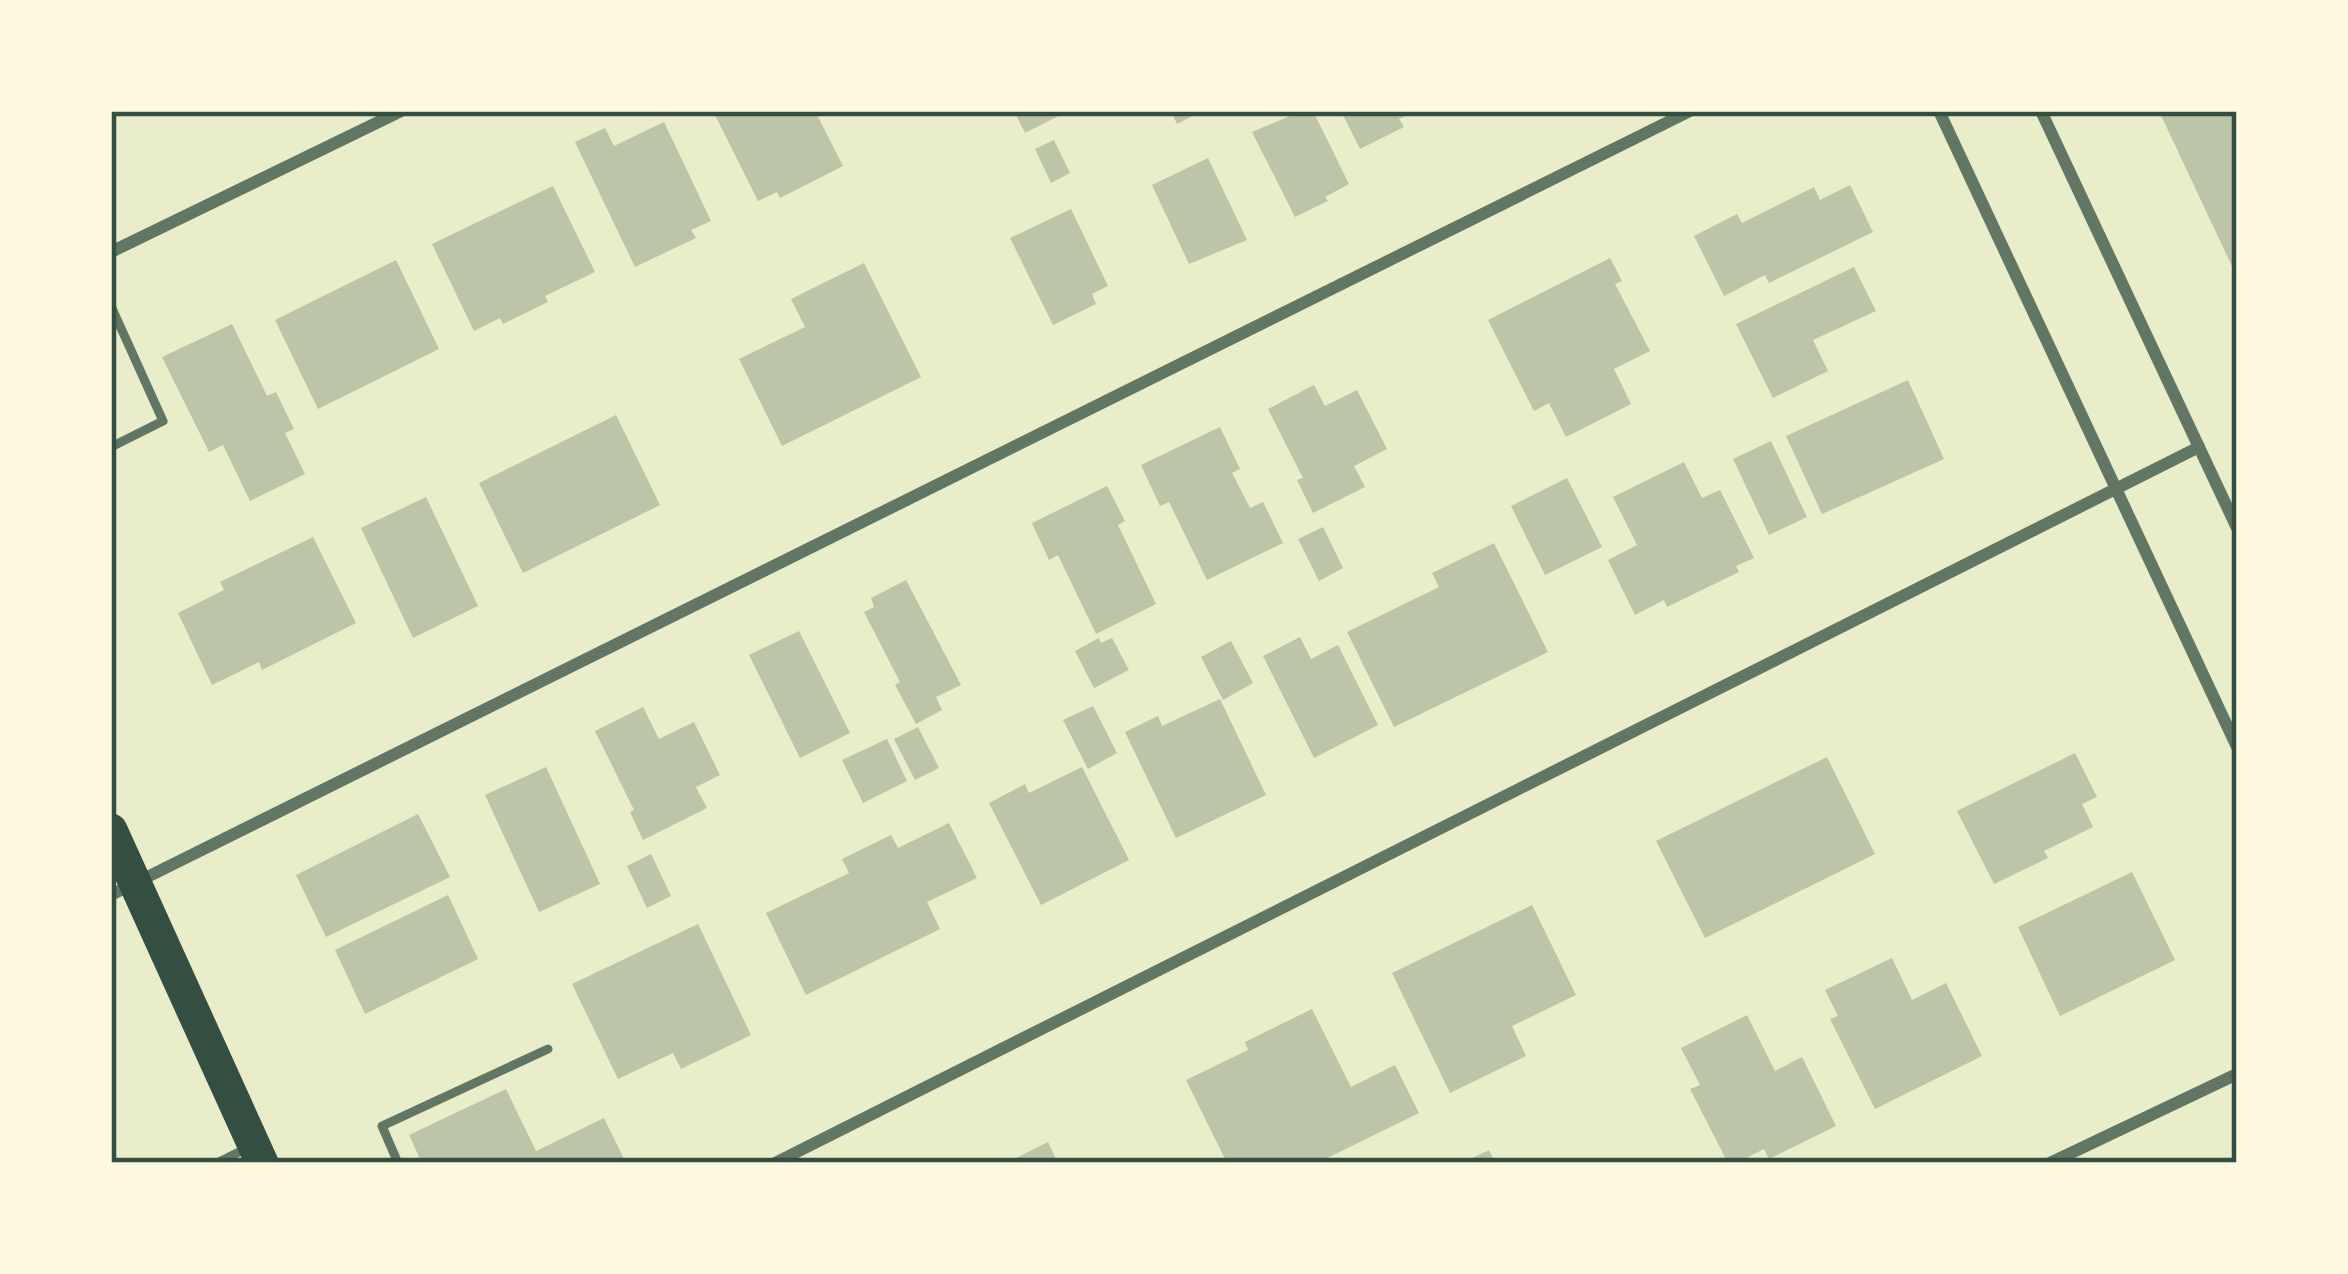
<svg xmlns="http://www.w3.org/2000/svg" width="2348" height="1274" font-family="Inter,sans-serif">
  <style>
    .building { fill: #bcc5a7 }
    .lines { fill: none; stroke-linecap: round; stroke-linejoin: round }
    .service { stroke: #617663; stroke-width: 9 }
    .minor { stroke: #617663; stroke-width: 12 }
    .trunk { stroke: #344e41; stroke-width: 33 }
    .neatline { fill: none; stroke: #344e41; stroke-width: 4.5 }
  </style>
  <rect width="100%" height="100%" fill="#e9edc9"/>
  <!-- building -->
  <g class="building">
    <polygon points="713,111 815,111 843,166 780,198 777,192 758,201"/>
    <polygon points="1014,111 1068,111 1025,133"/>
    <polygon points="1171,111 1202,111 1177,124"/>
    <polygon points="1302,111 1313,111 1349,184 1325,197 1328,201 1295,217 1252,132"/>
    <polygon points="1341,111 1415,111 1399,119 1404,127 1360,149"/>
    <polygon points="2159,111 2237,111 2237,277"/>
    <polygon points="664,122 711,221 691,230 696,238 635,267 575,142 605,128 614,146"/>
    <polygon points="1054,140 1070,173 1051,183 1035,149"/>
    <polygon points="1208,158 1247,240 1189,264 1152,185"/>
    <polygon points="1850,185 1873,232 1769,283 1765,275 1724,296 1694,236 1737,214 1742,223 1814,187 1820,200"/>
    <polygon points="553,186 595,272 545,296 548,302 503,324 500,318 474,331 432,244"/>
    <polygon points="1071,209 1108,286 1092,294 1096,304 1053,325 1010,238"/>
    <polygon points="1610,258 1622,281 1615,284 1650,351 1614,369 1631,404 1566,437 1549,403 1534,411 1488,320"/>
    <polygon points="396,260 439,349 318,409 275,320"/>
    <polygon points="864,263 921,377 782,446 739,359 805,327 791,299"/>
    <polygon points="1854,267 1876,311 1813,340 1828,371 1773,398 1736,324"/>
    <polygon points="232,324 267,396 276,392 294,429 285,433 305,474 250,501 223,445 209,452 162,357"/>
    <polygon points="1908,380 1944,459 1822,514 1786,436"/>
    <polygon points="1314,385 1325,406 1357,390 1387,449 1354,466 1365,487 1313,513 1297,480 1303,478 1268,409"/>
    <polygon points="616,415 660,505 523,573 479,483"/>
    <polygon points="1220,427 1240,469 1232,473 1250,508 1263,502 1283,543 1207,580 1169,502 1160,506 1141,465"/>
    <polygon points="1771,441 1807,517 1769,535 1733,459"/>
    <polygon points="1684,462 1702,498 1720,490 1754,558 1736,566 1739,572 1667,607 1664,600 1635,615 1608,560 1637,545 1613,497"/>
    <polygon points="1567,478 1602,547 1545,575 1511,506"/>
    <polygon points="1107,486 1125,521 1118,525 1156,604 1096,634 1058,555 1049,560 1032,523"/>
    <polygon points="426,497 478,606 413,638 361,528"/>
    <polygon points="1323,527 1343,568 1319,581 1298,539"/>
    <polygon points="313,537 356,623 262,670 259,662 212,685 178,613 224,590 220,582"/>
    <polygon points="1494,543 1548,652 1394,727 1347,632 1439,587 1432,573"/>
    <polygon points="906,580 961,685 936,697 942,710 916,724 895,685 900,682 864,612 874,607 871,598"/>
    <polygon points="799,631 850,733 800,758 749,655"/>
    <polygon points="1300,637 1311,659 1338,645 1378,725 1314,758 1263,656"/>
    <polygon points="1099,638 1101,643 1112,638 1129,670 1094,688 1075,651"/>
    <polygon points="1231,641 1253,683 1223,700 1201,657"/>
    <polygon points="1220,699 1266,795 1176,838 1125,732 1158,716 1162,726"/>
    <polygon points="1093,706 1117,753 1088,769 1063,720"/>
    <polygon points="643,707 659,739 694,722 720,775 696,787 707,808 643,840 630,812 634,810 595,731"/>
    <polygon points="918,727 939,768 915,780 894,739"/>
    <polygon points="887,739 907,781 863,803 842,760"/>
    <polygon points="2075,753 2097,797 2082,804 2093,827 2044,851 2048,858 1994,884 1957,811"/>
    <polygon points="1827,757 1875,854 1705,938 1656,841"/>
    <polygon points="546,767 600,884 539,912 485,795"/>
    <polygon points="1082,767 1129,860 1041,905 989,803 1025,784 1029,793"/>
    <polygon points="418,814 450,877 326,937 296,875"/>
    <polygon points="949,823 977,878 927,902 940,929 806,995 766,913 849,873 842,859 891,835 898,848"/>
    <polygon points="651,854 671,896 647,908 627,866"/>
    <polygon points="2132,872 2175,960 2060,1016 2018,927"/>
    <polygon points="448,895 478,959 365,1014 335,950"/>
    <polygon points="1532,905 1576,995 1512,1026 1526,1056 1450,1093 1392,973"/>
    <polygon points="698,924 751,1035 681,1069 673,1053 618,1079 572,984"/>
    <polygon points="1892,958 1912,1000 1946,983 1982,1056 1875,1109 1830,1019 1838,1016 1825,990"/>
    <polygon points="1312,1009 1351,1087 1395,1065 1419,1113 1317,1163 1227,1163 1186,1080 1248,1050 1245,1042"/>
    <polygon points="1747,1015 1775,1071 1802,1057 1836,1126 1769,1159 1764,1149 1736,1163 1728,1163 1690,1089 1700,1085 1681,1048"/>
    <polygon points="506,1089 536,1151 604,1118 626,1163 422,1163 409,1135"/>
    <polygon points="1048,1142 1058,1163 1006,1163"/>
    <polygon points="1489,1150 1495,1163 1462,1163"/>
  </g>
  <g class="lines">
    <!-- service -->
    <g class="service">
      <polyline points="111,306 163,421 111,447"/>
      <polyline points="217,1163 249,1147"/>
      <polyline points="398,1163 382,1126 548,1049"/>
    </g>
    <!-- minor -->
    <g class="minor">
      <polyline points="1939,111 2237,747"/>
      <polyline points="2041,111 2237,528"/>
      <polyline points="111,252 401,111"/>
      <polyline points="111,895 1690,111"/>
      <polyline points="775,1163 2199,447"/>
      <polyline points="2050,1163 2237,1074"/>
    </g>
    <!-- trunk -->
    <polyline class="trunk" points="111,830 262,1163"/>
  </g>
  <!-- border -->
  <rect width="2348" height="1274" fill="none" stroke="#fefae0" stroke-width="228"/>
  <rect x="114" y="114" width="2120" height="1046" class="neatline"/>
</svg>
